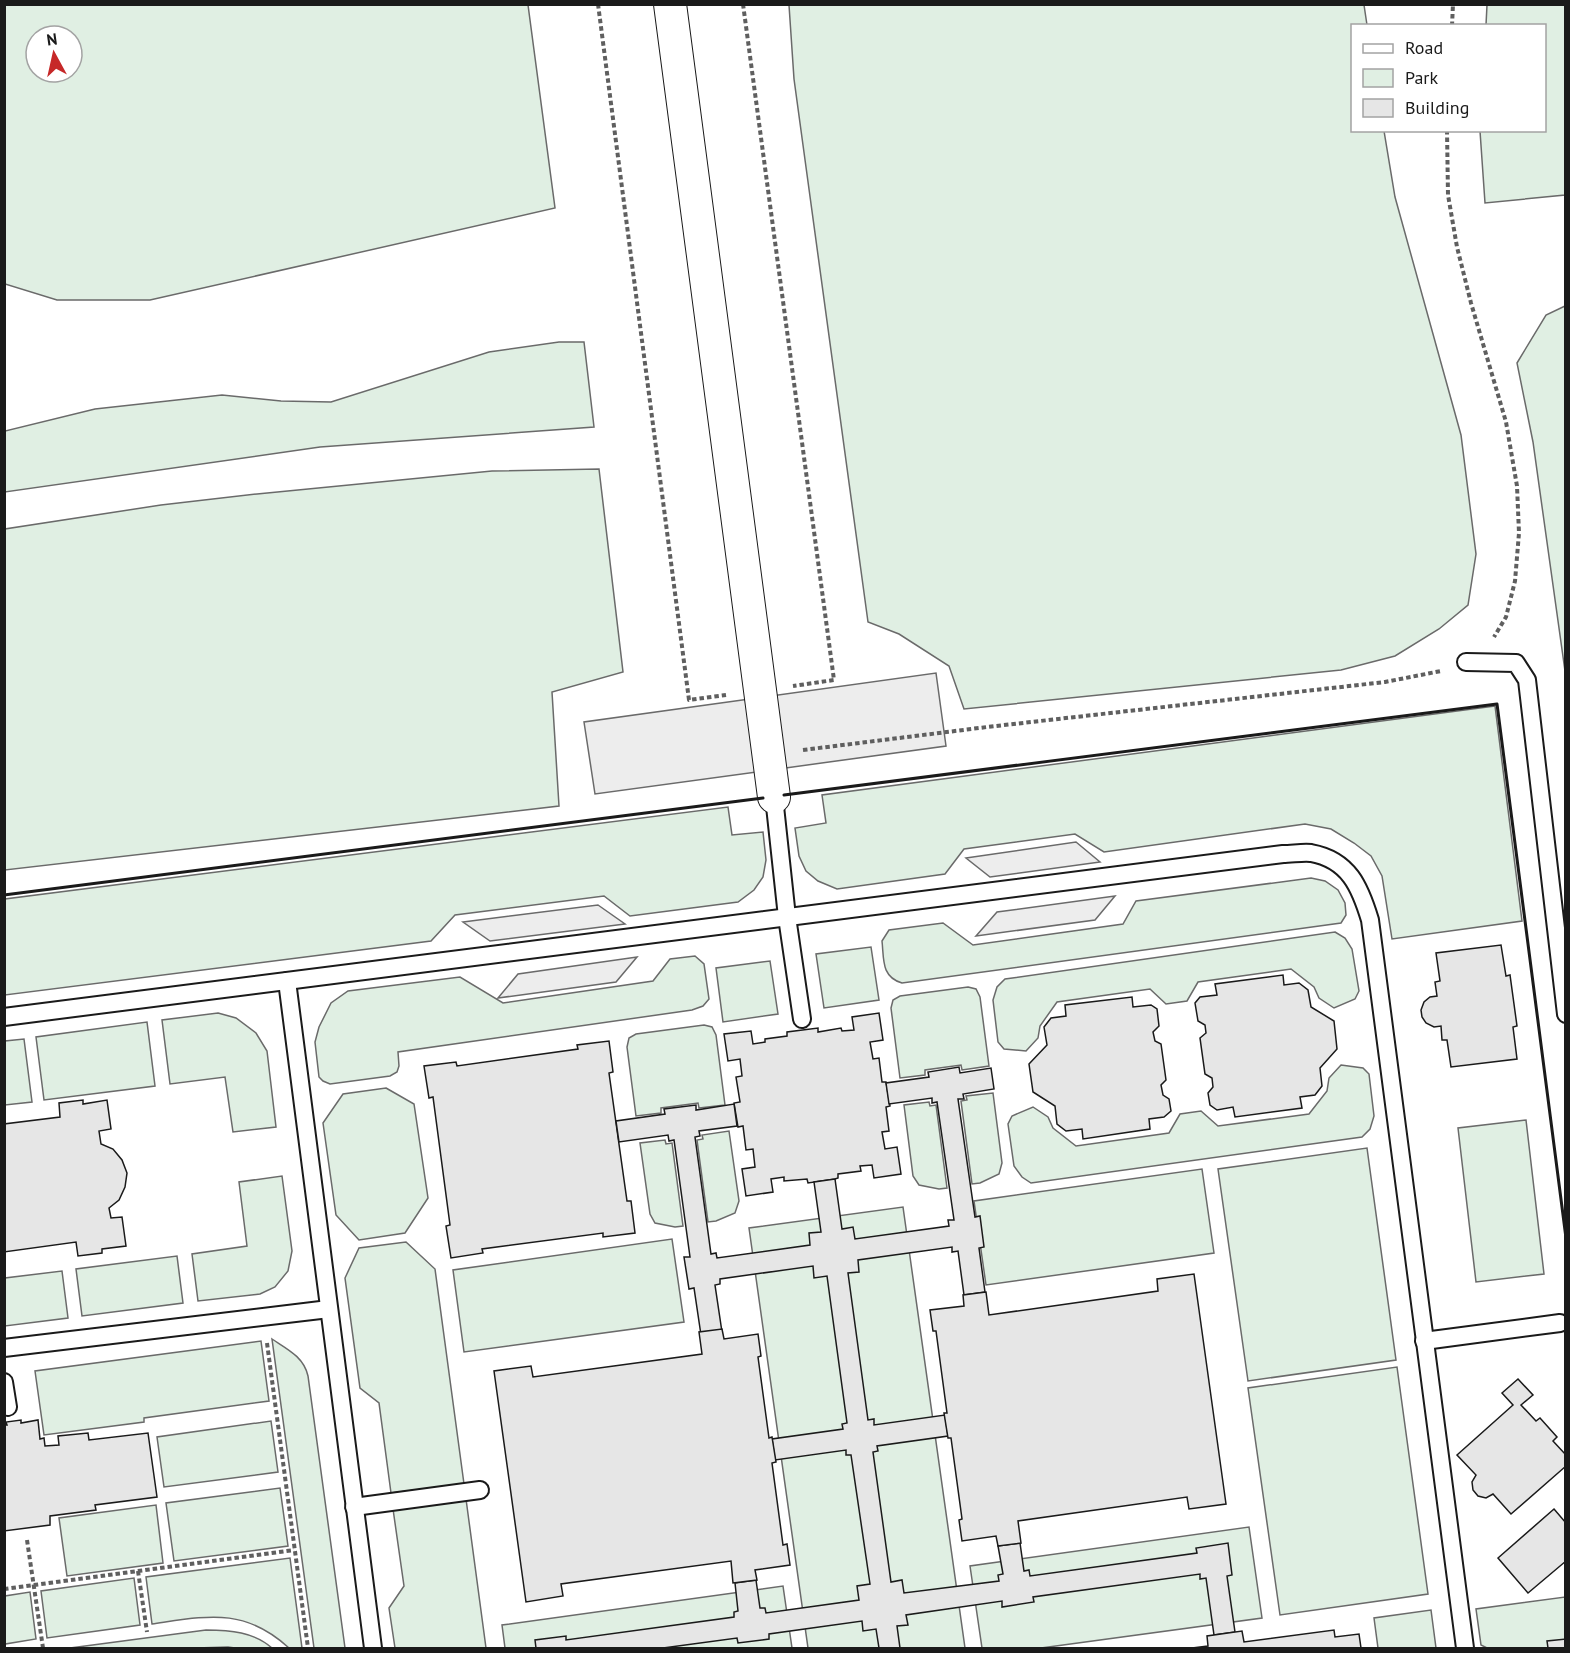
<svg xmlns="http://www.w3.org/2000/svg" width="1570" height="1653" font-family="'PT Sans',sans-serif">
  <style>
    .green { fill: #e0efe3; stroke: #6a6a6a; stroke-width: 1.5; fill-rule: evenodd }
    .parking { fill: #ededed; stroke: #6a6a6a; stroke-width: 1.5 }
    .building { fill: #e6e6e6; stroke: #1a1a1a; stroke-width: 1.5 }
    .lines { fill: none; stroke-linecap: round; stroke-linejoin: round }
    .lane-casing { stroke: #1a1a1a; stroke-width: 20 }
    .street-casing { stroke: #1a1a1a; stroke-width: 34 }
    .path { stroke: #5f5f5f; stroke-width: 4; stroke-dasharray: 4.5 3; stroke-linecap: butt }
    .lane { stroke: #fff; stroke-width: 16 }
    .street { stroke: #fff; stroke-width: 32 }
    .wall { stroke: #1a1a1a; stroke-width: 3 }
  </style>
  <rect width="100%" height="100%" fill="#fff"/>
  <!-- green -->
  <g class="green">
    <path d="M4,5h524l27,203 -405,92h-93l-52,-16zM36,36h36v36h-36z"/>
    <polygon points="789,5 1364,5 1367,25 1352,26 1352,130 1384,131 1395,197 1461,435 1476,554 1468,605 1439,629 1395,656 1341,670 964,709 949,666 899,634 868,622 794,79"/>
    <polygon points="1487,5 1565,5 1565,195 1485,203 1480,131 1544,130 1544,26 1486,25"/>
    <polygon points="1565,306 1565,671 1533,442 1517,363 1546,315"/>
    <polygon points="559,342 584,342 594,427 320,447 5,492 5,431 95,409 222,395 281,401 331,402 489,352"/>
    <polygon points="599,469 623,672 552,692 559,806 5,870 5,529 161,505 257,494 492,471"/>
    <polygon points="1495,706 1522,921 1392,939 1382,876 1371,856 1354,843 1331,829 1305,824 1104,852 1075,834 964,849 945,874 837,889 818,881 806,871 799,856 795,828 826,823 822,795"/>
    <polygon points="728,807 732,835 763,832 766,860 763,877 754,890 738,902 630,916 604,896 455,915 431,941 5,995 5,899"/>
    <path d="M1311,878l14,3 13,9 7,13 1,12 -5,8 -439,60c-21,-6 -18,-24 -20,-42l7,-11 54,-7 30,22 150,-21 13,-23z"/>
    <polygon points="1335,932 1345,938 1352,949 1359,991 1355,999 1334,1008 1319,998 1314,987 1291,969 1198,982 1187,1001 1166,1004 1150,989 1057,1002 1040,1026 1038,1038 1026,1051 1004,1049 998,1042 993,1000 997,987 1005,979"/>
    <polygon points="871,947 879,1000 824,1008 816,954"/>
    <polygon points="695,956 704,964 709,999 703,1006 692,1010 398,1052 399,1066 397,1072 390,1076 330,1084 323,1081 319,1077 315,1042 319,1027 331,1003 348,991 460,977 503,1003 653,981 670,959"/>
    <polygon points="770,961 778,1014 723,1022 716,968"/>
    <polygon points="968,987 976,989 980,997 989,1066 962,1070 961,1065 925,1070 925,1075 900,1078 891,1008 893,1000 900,996"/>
    <polygon points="218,1013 236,1018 256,1033 267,1051 276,1127 233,1132 225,1077 170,1084 162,1020"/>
    <polygon points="147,1022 155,1086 44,1100 36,1037"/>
    <polygon points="704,1025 712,1027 716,1035 725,1105 699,1108 698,1103 661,1108 661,1113 636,1116 627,1047 629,1038 636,1034"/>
    <polygon points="24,1039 32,1102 5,1105 5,1041"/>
    <polygon points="1341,1065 1363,1068 1369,1074 1374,1116 1370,1129 1362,1137 1031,1183 1022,1177 1014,1166 1008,1124 1012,1116 1033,1107 1048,1117 1053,1128 1076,1146 1169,1133 1180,1114 1201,1111 1218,1126 1309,1114 1327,1091 1329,1078"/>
    <polygon points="386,1088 414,1104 428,1198 405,1233 359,1240 336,1215 323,1123 343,1094"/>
    <polygon points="993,1093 1002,1163 999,1174 980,1183 972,1184 961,1101 967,1100 966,1096"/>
    <polygon points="929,1102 930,1106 936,1105 947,1188 939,1189 919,1185 913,1176 904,1105"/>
    <polygon points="1526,1120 1544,1274 1476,1282 1458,1128"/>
    <polygon points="729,1131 739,1201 735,1213 716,1221 708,1222 697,1140 703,1139 702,1135"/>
    <polygon points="665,1140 666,1144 672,1143 683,1226 675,1227 655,1223 650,1214 640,1143"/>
    <polygon points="1367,1148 1396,1360 1248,1381 1218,1169"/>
    <polygon points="1202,1169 1214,1253 986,1285 974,1201"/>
    <polygon points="282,1176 292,1251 288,1271 275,1287 260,1294 198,1301 192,1254 247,1246 239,1182"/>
    <polygon points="903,1207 965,1648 808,1648 749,1228"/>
    <polygon points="672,1239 684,1322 464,1352 453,1270"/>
    <polygon points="406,1242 435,1269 464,1484 391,1493 379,1403 360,1388 345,1278 359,1248"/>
    <polygon points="177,1256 183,1303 82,1316 76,1269"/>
    <polygon points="62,1271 68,1318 5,1326 5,1278"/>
    <path d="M272,1339c15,10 32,18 36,37l37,272h-31z"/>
    <polygon points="261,1341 269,1401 144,1418 144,1422 44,1435 35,1371"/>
    <polygon points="1397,1367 1428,1594 1280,1615 1248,1388"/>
    <polygon points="271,1421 278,1472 164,1487 157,1437"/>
    <polygon points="280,1488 288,1546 174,1561 166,1503"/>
    <polygon points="466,1499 486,1648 395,1648 389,1608 404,1586 393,1509"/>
    <polygon points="156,1505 163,1563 67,1576 59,1518"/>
    <polygon points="1249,1527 1262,1618 1041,1648 982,1648 970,1566"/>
    <path d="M290,1558l12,90h-13c-45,-41 -81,-32 -137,-24l-6,-47z"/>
    <polygon points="134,1578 140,1625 47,1638 41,1591"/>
    <polygon points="783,1586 792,1648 505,1648 502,1625"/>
    <polygon points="30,1592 36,1639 5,1644 5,1596"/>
    <polygon points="1565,1597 1565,1648 1487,1648 1481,1645 1476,1609"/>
    <polygon points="1431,1610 1436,1648 1378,1648 1374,1618"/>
    <path d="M206,1630c24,0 48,2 66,18h-37l-7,-1 -32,1h-126z"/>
  </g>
  <!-- parking -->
  <g class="parking">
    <polygon points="936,673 946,746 595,794 584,722"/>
    <polygon points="1076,842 1100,862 990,877 966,858"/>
    <polygon points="1115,896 1095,920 976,936 997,912"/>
    <polygon points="598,905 625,924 490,941 463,922"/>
    <polygon points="637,957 616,982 498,998 518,974"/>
  </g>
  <!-- building -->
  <g class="building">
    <polygon points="1501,945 1506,976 1510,975 1517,1026 1513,1027 1517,1059 1451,1067 1447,1040 1442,1040 1441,1026 1434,1027 1426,1023 1422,1017 1421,1010 1424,1002 1430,997 1437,996 1435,982 1440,981 1436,953"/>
    <polygon points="1283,975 1284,985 1299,983 1308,990 1311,1007 1334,1021 1337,1049 1320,1068 1322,1086 1315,1095 1300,1097 1302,1108 1235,1117 1233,1107 1217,1110 1210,1105 1208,1093 1213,1087 1212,1078 1205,1074 1200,1038 1206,1033 1205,1025 1198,1021 1195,1003 1200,997 1217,995 1215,984"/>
    <polygon points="1132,997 1133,1007 1151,1005 1157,1009 1159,1026 1153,1032 1155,1041 1161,1044 1166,1080 1161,1085 1163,1095 1169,1099 1171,1111 1164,1117 1149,1119 1150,1129 1083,1139 1082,1129 1066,1131 1057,1124 1055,1106 1033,1092 1029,1064 1047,1045 1044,1027 1051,1018 1066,1016 1065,1005"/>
    <polygon points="879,1013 883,1040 870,1042 873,1059 879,1058 882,1082 886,1082 890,1106 886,1107 889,1131 882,1132 885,1149 897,1147 901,1174 874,1178 872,1165 860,1166 861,1171 838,1174 838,1178 835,1179 808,1183 807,1179 784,1181 784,1177 771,1179 773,1192 746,1196 742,1169 755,1167 753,1149 746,1150 743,1126 738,1127 734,1103 740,1102 736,1077 742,1076 740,1059 728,1061 724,1034 751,1031 753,1044 765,1042 765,1039 787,1036 787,1032 818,1028 818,1032 841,1028 842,1031 854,1030 852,1017"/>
    <polygon points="609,1041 613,1072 609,1073 627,1201 631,1201 635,1233 603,1237 603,1233 482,1249 483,1253 451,1258 446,1226 450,1225 433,1097 429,1098 424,1066 456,1062 457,1066 578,1049 577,1045"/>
    <polygon points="959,1067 960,1073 991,1068 994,1089 963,1094 964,1099 958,1099 975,1217 980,1216 984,1247 979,1248 985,1292 964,1295 958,1251 952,1252 952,1247 858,1260 859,1272 848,1273 868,1420 874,1419 874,1425 945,1415 948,1436 877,1446 878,1451 873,1452 891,1582 902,1580 904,1593 999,1581 998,1575 1003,1574 998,1546 1020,1543 1024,1571 1029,1570 1030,1576 1197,1553 1196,1548 1228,1543 1232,1575 1227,1576 1235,1632 1214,1635 1206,1578 1200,1579 1200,1574 1033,1597 1034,1602 1002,1607 1002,1601 906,1615 908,1625 897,1626 900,1648 879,1648 876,1629 863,1631 862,1621 769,1634 769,1639 738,1643 737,1638 663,1648 536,1648 535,1640 566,1636 566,1640 734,1617 734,1612 738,1611 735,1583 756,1580 760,1608 765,1608 766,1613 859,1600 857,1586 870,1584 851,1455 846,1455 846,1450 775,1460 772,1439 843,1429 842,1424 847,1423 827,1276 814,1278 813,1266 720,1279 720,1284 715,1285 722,1332 701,1335 694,1288 689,1289 684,1257 690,1257 674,1140 669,1141 668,1135 619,1142 616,1121 665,1114 664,1109 696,1105 696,1110 734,1104 737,1126 699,1131 700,1136 695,1137 711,1254 716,1253 717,1258 810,1245 809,1233 821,1232 814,1182 835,1179 842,1229 853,1227 855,1239 949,1226 948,1220 954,1220 937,1102 932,1103 932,1098 889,1104 886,1083 929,1077 928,1072"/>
    <polygon points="83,1100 83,1104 107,1100 111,1129 99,1131 101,1144 113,1149 122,1160 127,1173 125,1187 119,1200 109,1208 111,1218 122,1217 126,1246 102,1249 102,1253 78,1256 76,1242 4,1252 4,1124 60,1117 59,1103"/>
    <polygon points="1194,1274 1226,1504 1189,1509 1187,1497 1018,1521 1021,1543 998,1546 996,1536 962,1541 959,1520 962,1519 951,1438 948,1438 944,1413 947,1413 936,1331 933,1331 930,1310 964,1306 963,1295 986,1292 989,1315 1158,1291 1157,1279"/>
    <polygon points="722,1329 724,1339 758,1334 761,1356 758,1357 769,1438 772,1437 776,1462 772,1463 783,1545 787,1544 790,1565 755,1570 757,1580 733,1583 731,1561 561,1584 563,1596 526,1602 494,1371 531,1366 533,1377 702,1354 699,1332"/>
    <polygon points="1518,1379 1533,1395 1521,1405 1536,1421 1540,1418 1557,1437 1553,1441 1566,1455 1566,1466 1511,1514 1493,1494 1486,1498 1478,1496 1473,1490 1472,1482 1476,1475 1457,1455 1513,1405 1502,1393"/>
    <polygon points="21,1420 21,1423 38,1420 40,1439 44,1438 45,1446 59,1445 58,1436 88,1433 89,1440 148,1433 157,1497 95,1505 96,1510 50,1516 50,1525 4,1531 4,1425 7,1425 6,1422"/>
    <polygon points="1554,1509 1566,1523 1566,1561 1528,1593 1498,1558"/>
    <polygon points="1334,1630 1335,1637 1359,1634 1361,1648 1192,1648 1208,1646 1207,1636 1242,1631 1244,1642"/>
    <polygon points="1566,1639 1566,1648 1548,1648 1547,1641"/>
  </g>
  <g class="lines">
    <defs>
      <g id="lane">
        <polyline points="1466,662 1516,663 1527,680 1566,1014"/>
        <polyline points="774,797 787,917 802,1019"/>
        <polyline points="287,981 373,1648"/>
        <path d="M4,1017l1279,-163c9,0 20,-2 28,-1 38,7 49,34 59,67l95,728"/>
        <polyline points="1424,1341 1560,1323"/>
        <polyline points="4,1348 329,1309"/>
        <polyline points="4,1382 8,1407"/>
        <polyline points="354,1507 480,1490"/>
      </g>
      <polyline id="street" points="670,4 774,797"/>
    </defs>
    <!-- lane casing -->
    <use href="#lane" class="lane-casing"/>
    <!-- street casing -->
    <use href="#street" class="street-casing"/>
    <!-- path -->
    <g class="path">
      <polyline points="598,4 689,700 726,695"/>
      <polyline points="743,4 834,680 793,686"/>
      <polyline points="1452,26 1453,4"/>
      <polyline points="1447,130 1448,195 1457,247 1471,303 1506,422 1517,486 1519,533 1515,581 1506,617 1494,637"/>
      <polyline points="803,750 987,727 1385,682 1441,671"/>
      <polyline points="267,1343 308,1648"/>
      <polyline points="27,1540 43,1648"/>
      <polyline points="138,1571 147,1632"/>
      <polyline points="4,1589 294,1550"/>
    </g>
    <!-- lane -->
    <use href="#lane" class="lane"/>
    <!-- street -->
    <use href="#street" class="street"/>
    <!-- wall -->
    <g class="wall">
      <polyline points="784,795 1497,704 1566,1238"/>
      <polyline points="4,895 763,798"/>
    </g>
  </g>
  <!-- border -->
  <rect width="1570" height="1653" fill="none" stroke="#1a1a1a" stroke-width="12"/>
  <!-- legend -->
  <rect x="1351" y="24" width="195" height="108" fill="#ffffff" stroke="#a3a3a3" stroke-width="1.5"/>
  <rect x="1363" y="44" width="30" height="9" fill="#ffffff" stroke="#a3a3a3" stroke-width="1.5"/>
  <text x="1405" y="54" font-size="18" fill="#1a1a1a">Road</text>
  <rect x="1363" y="69" width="30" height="18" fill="#e0efe3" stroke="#a3a3a3" stroke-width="1.5"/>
  <text x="1405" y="84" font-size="18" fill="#1a1a1a">Park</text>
  <rect x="1363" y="99" width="30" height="18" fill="#e6e6e6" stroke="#a3a3a3" stroke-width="1.5"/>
  <text x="1405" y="114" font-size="18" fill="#1a1a1a">Building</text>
  <!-- north arrow -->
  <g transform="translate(54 54) rotate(352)"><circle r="28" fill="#ffffff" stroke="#a3a3a3" stroke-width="1.5"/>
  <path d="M0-4.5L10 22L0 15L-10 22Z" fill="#c62828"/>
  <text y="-9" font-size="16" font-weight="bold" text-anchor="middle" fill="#1a1a1a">N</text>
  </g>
</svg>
